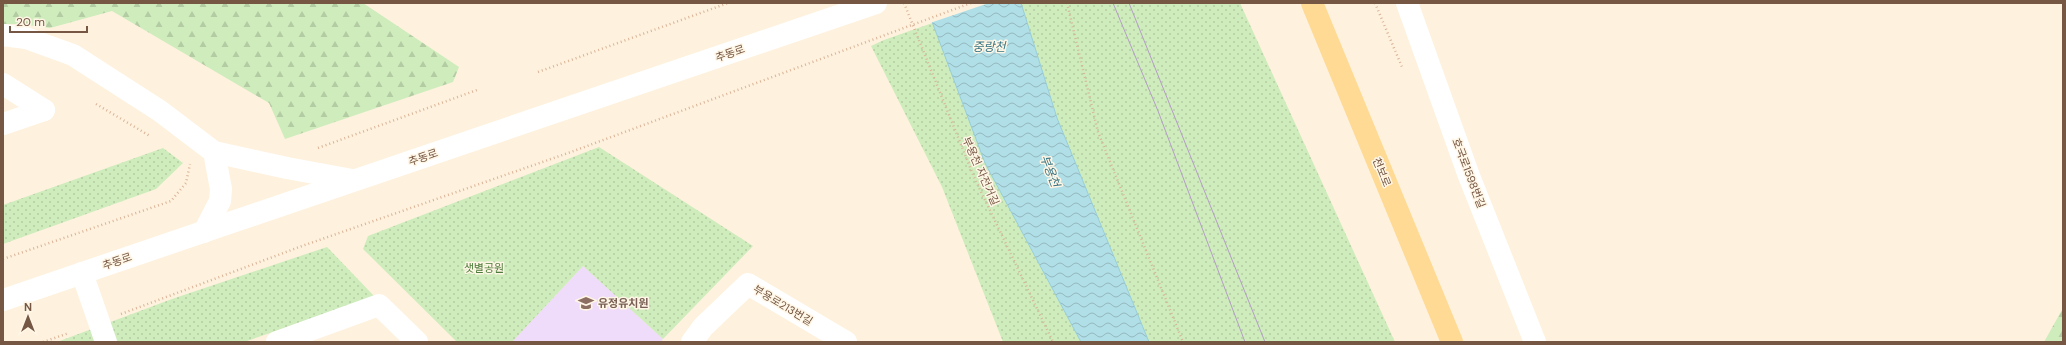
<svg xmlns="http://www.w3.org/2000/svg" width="2066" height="345" font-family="'DM Sans','Noto Sans KR',sans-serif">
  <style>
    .education { fill: #efdbfa }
    .grass { fill: url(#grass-dots) }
    .forest { fill: url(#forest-firs) }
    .water { fill: url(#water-waves); stroke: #97cedb }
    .pier { fill: #fef2de }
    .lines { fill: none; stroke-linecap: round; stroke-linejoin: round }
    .path { stroke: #dab397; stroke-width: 2.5; stroke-dasharray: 1 3; stroke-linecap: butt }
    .minor { stroke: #fff; stroke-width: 22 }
    .major { stroke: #ffda94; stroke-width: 22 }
    .tram { stroke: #b59dc7; stroke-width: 1 }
    .labels { text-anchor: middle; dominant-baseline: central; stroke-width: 3; stroke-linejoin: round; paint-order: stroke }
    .street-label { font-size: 11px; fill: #755744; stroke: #fff6e6 }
    .park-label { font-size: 11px; fill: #4c7c3b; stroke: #fff6e6 }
    .education-label { font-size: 11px; font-weight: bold; fill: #785e54; stroke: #fff6e6; text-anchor: start }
    .water-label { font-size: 12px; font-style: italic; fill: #3a7584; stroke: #fff6e6 }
  </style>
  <defs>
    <pattern id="grass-dots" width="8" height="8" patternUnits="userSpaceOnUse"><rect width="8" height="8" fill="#ceecbc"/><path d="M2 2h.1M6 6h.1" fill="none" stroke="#b4cca3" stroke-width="1.8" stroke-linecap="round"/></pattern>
    <pattern id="forest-firs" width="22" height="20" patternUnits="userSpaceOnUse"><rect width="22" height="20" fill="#ceecbc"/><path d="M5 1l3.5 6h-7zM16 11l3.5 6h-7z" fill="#b4cca3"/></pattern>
    <pattern id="water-waves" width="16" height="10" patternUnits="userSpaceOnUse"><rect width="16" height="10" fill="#b1dfe8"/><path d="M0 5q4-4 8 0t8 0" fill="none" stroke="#95b8be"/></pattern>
  </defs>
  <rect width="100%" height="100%" fill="#fef2de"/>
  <!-- education -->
  <polygon class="education" points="583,266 663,339 661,342 512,342"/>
  <!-- grass -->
  <g class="grass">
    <polygon points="989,3 1240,3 1395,342 1003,342 942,187 871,46 884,40"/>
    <polygon points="599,147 753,246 663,339 583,266 512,342 457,342 363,249 368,236"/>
    <polygon points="163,148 183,163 156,189 3,244 3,205"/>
    <polygon points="327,247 375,297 244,342 57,342 172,299"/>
  </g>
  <!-- forest -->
  <g class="forest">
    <polygon points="3,3 363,3 459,67 453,82 285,139 269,103 112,11 50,28 20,24 3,24"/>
    <polygon points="2063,308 2063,342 2044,342"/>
  </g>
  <!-- water -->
  <polygon class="water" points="925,3 1021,3 1057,118 1149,342 1081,342 985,163"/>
  <!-- pier -->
  <polygon class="pier" points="923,3 989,3 930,23"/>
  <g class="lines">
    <!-- path -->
    <g class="path">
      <polyline points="904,3 974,177 1053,342"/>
      <polyline points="1067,3 1098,132 1183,342"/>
      <polyline points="1375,3 1402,67"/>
      <polyline points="538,72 728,3"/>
      <polyline points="96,104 150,136"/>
      <polyline points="318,148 477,90"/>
      <polyline points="3,259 171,201 186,183 190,164"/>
      <polyline points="121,314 302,246 571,152 971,3"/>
      <polyline points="43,342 69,333"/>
    </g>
    <!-- minor -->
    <g class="minor">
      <polyline points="1407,3 1469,176 1535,342"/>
      <polyline points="3,35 26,38 73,55 160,111 214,152 287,168 352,180"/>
      <polyline points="3,84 44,110"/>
      <polyline points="3,124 44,110"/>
      <polyline points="204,232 220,201 221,189 214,152"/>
      <polyline points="82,273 106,342"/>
      <polyline points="3,300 876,3"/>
      <polyline points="277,342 379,305 417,342"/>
      <polyline points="692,342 703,327 748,284 846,342"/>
    </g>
    <!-- major -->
    <polyline class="major" points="1312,3 1452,342"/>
    <!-- tram -->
    <g class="tram">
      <polyline points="1113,3 1158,111 1245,342"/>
      <polyline points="1129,3 1265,342"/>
    </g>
  </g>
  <!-- icons -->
  <defs>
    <symbol id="school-bare" viewBox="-9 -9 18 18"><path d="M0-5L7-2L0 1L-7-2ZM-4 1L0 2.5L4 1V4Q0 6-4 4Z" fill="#8d6e63" stroke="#fff6e6" stroke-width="2.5" paint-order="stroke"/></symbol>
  </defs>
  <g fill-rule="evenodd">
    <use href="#school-bare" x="575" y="292" width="22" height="22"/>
  </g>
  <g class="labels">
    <!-- street labels -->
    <g class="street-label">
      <text transform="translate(730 53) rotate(-19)">추동로</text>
      <text transform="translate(423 157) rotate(-19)">추동로</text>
      <text transform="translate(981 171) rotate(66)">부용천 자전거길</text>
      <text transform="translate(1382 172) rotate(68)">천보로</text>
      <text transform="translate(1469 173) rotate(69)">호국로1598번길</text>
      <text transform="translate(117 261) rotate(-19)">추동로</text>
      <text transform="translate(783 305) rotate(31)">부용로213번길</text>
    </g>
    <!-- park labels -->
    <g class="park-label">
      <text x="484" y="268">샛별공원</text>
    </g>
    <!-- education labels -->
    <g class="education-label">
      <text x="598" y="303">유정유치원</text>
    </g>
    <!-- water labels -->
    <g class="water-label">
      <text x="989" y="47">중랑천</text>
      <text transform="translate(1050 171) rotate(69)">부용천</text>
    </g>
  </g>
  <!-- border -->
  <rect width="2066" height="345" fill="none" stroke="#755744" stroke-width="8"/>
  <!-- north arrow -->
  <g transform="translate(28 317)" stroke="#fff6e6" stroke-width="3" paint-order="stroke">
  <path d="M0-3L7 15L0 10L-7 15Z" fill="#755744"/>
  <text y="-6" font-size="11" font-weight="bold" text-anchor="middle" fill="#755744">N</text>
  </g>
  <!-- scale -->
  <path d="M10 26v6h77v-6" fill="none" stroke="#755744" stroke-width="2"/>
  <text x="16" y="26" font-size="12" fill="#755744" stroke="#fff6e6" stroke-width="3" paint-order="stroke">20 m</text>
</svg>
